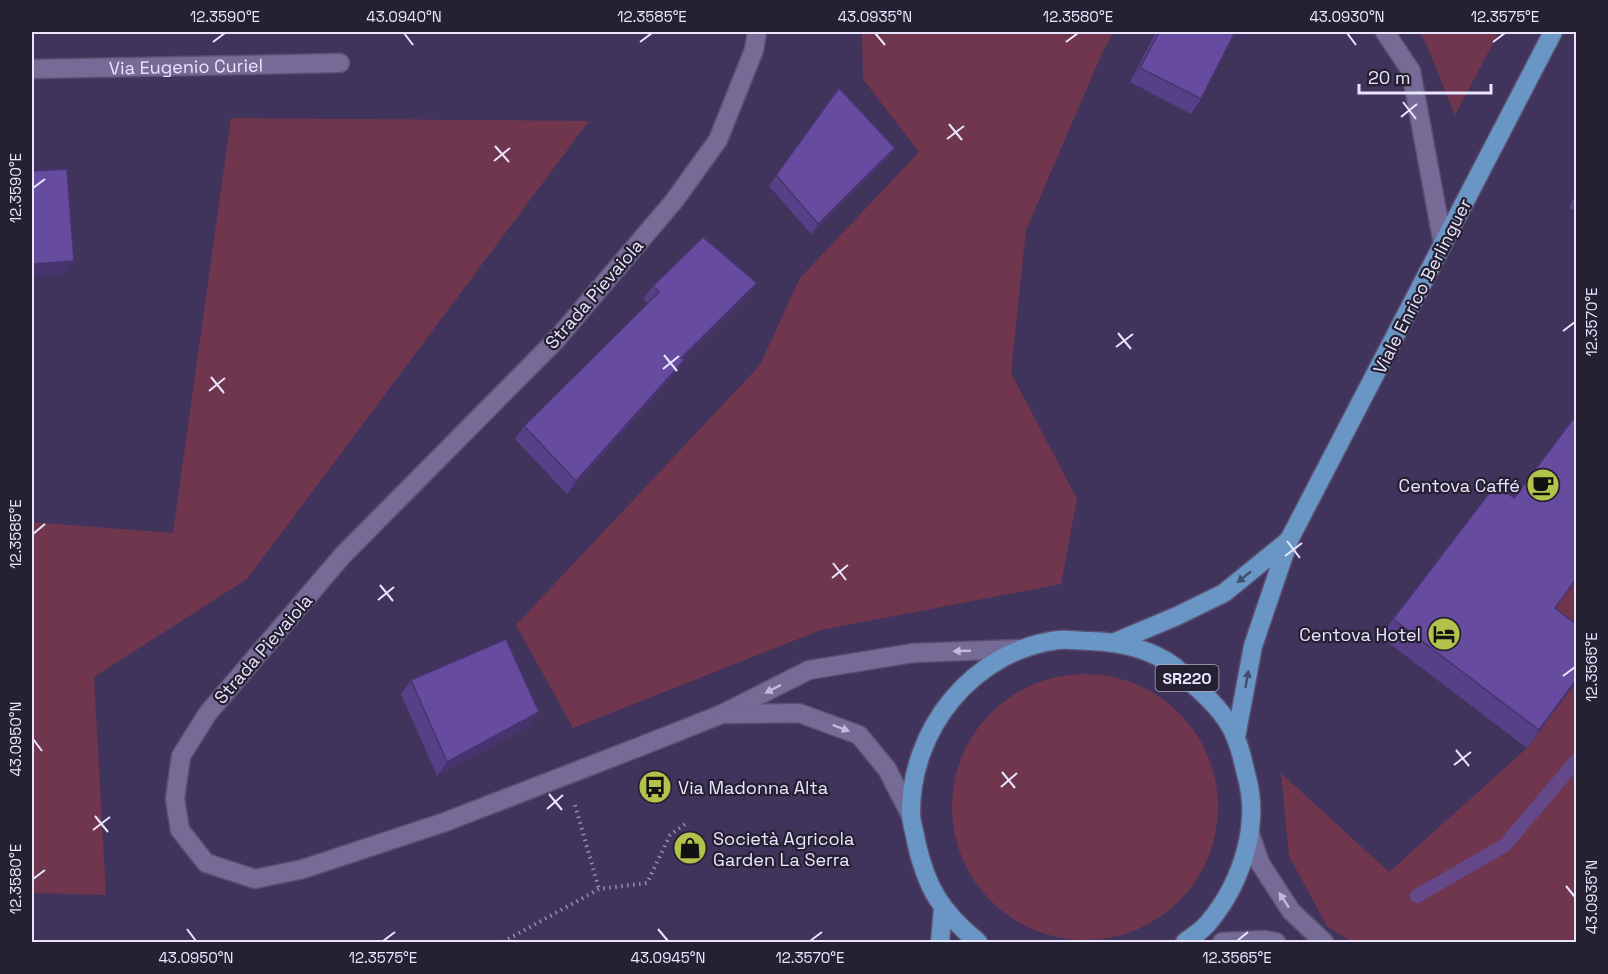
<svg xmlns="http://www.w3.org/2000/svg" width="1608" height="974" font-family="'Space Grotesk',sans-serif">
  <style>
    .green { fill: #70364e }
    .lines { fill: none; stroke-linecap: round; stroke-linejoin: round }
    .stream { stroke: #65488a; stroke-width: 14 }
    .minor-casing { stroke: #5a5071; stroke-width: 21 }
    .major-casing { stroke: #5a5071; stroke-width: 21 }
    .path { stroke: #958dad; stroke-width: 4; stroke-dasharray: 1.5 4.5; stroke-linecap: butt }
    .minor { stroke: #766a97; stroke-width: 18 }
    .major { stroke: #6996c5; stroke-width: 18 }
    .wall { fill: #584089 }
    .shaded-wall { fill: #47346f }
    .building { fill: #664b9f; stroke: #47346f; stroke-width: 1.5 }
    .oneway { fill: #404f6d }
    .oneway2 { fill: #c1bada }
    .ticks { fill: none; stroke: #eae5fe; stroke-width: 2 }
    .labels { text-anchor: middle; dominant-baseline: central; stroke-width: 4.5; stroke-linejoin: round; paint-order: stroke }
    .shield { fill: #252032; stroke: #afaac1; stroke-width: 1.5 }
    .shield-label { font-size: 16px; font-weight: bold; fill: #eae5fe }
    .street-label { font-size: 18px; fill: #eae5fe; stroke: #252032 }
    .poi-label { font-size: 18px; fill: #eae5fe; stroke: #252032; text-anchor: end }
    .neatline { fill: none; stroke: #eae5fe; stroke-width: 2 }
    .ticks-label { font-size: 15px; text-anchor: middle; fill: #eae5fe }
  </style>
  <rect width="100%" height="100%" fill="#40345c"/>
  <!-- green -->
  <g class="green">
    <polygon points="862,32 1114,32 1103,51 1026,230 1011,373 1077,499 1061,584 821,630 573,728 516,625 760,365 800,278 919,152 863,79"/>
    <polygon points="1419,32 1499,32 1455,115 1426,43"/>
    <polygon points="231,118 589,121 247,579 94,677 106,895 32,893 32,522 173,533"/>
    <polygon points="1576,580 1576,651 1542,625"/>
    <circle cx="1085" cy="807" r="133"/>
    <polygon points="1576,682 1576,942 1352,942 1327,926 1289,856 1281,773 1389,872 1527,748"/>
  </g>
  <g class="lines">
    <!-- stream -->
    <polyline class="stream" points="1417,896 1505,845 1576,761"/>
    <defs>
      <g id="minor">
        <polyline points="757,32 754,50 718,140 674,201 556,340 343,555 208,713 181,756 175,799 180,830 206,863 255,879 303,869 445,822 639,747 722,714 809,670 913,653 1021,649"/>
        <polyline points="1385,32 1411,71 1443,244"/>
        <path id="s1" d="M32,69l308,-6"/>
        <polyline points="727,714 799,713 859,735 887,769 911,816"/>
        <polyline points="1250,834 1260,863 1291,911 1324,942"/>
        <polyline points="1222,942 1264,940 1276,942"/>
      </g>
      <g id="major">
        <polyline points="1115,642 1177,616 1224,593 1289,540"/>
        <polyline points="1236,737 1253,646 1289,540 1553,32"/>
        <polyline points="940,942 943,908"/>
        <path d="M978,942c-37,-30 -52,-55 -62,-101 -1,-9 -5,-18 -5,-27 -1,-85 62,-163 147,-174 11,-1 22,1 32,1 30,1 61,8 85,26 7,6 14,13 20,19 16,14 34,32 41,53 5,11 7,23 10,35 15,50 -4,108 -37,148 -6,8 -16,14 -24,20"/>
      </g>
    </defs>
    <!-- minor casing -->
    <use href="#minor" class="minor-casing"/>
    <!-- major casing -->
    <use href="#major" class="major-casing"/>
    <!-- path -->
    <g class="path">
      <polyline points="575,805 599,889"/>
      <polyline points="503,942 599,889 647,883 670,835 688,822"/>
    </g>
    <!-- minor -->
    <use href="#minor" class="minor"/>
    <!-- major -->
    <use href="#major" class="major"/>
  </g>
  <!-- wall -->
  <g class="wall">
    <polygon points="1156,32 1235,32 1201,99 1191,114 1130,82"/>
    <polygon points="839,88 895,148 888,158 811,234 769,186"/>
    <polygon points="1576,192 1576,211 1569,208"/>
    <polygon points="653,286 748,296 684,359 676,373 567,494 515,439 524,426 648,303 643,299"/>
    <polygon points="1576,415 1576,580 1555,608 1576,682 1527,748 1381,637 1393,619 1514,498"/>
    <polygon points="411,680 529,726 437,776 401,694"/>
  </g>
  <!-- shaded-wall -->
  <g class="shaded-wall">
    <polygon points="895,148 888,158 811,234 818,224"/>
    <polygon points="74,261 64,275 32,278 32,264"/>
    <polygon points="757,283 748,296 672,371 681,358"/>
    <polygon points="685,359 676,373 567,494 576,481"/>
    <polygon points="1576,680 1576,682 1527,748 1539,730"/>
    <polygon points="539,712 529,726 437,776 447,762"/>
  </g>
  <!-- building -->
  <g class="building">
    <polygon points="1159,32 1235,32 1201,99 1140,68"/>
    <polygon points="839,88 895,148 818,224 776,175"/>
    <polygon points="67,169 74,261 32,264 32,171"/>
    <polygon points="703,237 757,283 681,358 685,359 576,481 524,426 659,292 653,286"/>
    <polygon points="1576,415 1576,579 1555,608 1576,624 1576,680 1539,730 1393,619 1496,484 1514,498"/>
    <polygon points="506,639 539,712 447,762 411,680"/>
  </g>
  <!-- one-way arrows -->
  <defs><path id="oneway-solid" d="M-6-.8H1V-3.2L6.5 0L1 3.2V.8H-6Z" transform="scale(1.5)"/></defs>
  <g class="oneway">
    <use href="#oneway-solid" transform="translate(1244 577) rotate(141)"/>
    <use href="#oneway-solid" transform="translate(1247 679) rotate(-80)"/>
  </g>
  <g class="oneway2">
    <use href="#oneway-solid" transform="translate(962 651) rotate(178)"/>
    <use href="#oneway-solid" transform="translate(773 689) rotate(153)"/>
    <use href="#oneway-solid" transform="translate(841 728) rotate(21)"/>
    <use href="#oneway-solid" transform="translate(1284 900) rotate(-123)"/>
  </g>
  <!-- ticks -->
  <path class="ticks" d="M404,33l9,12M875,33l10,12M1347,33l9,12M213,42l12,-9M640,42l12,-9M1066,42l12,-9M1493,42l12,-9M1403,102l13,17M1401,117l16,-13M949,124l13,16M947,139l17,-13M495,146l14,16M494,161l16,-13M33,188l12,-9M1563,331l12,-9M1118,333l13,16M1116,347l17,-13M664,355l13,16M663,369l16,-13M211,377l13,16M209,391l16,-13M33,534l12,-10M1287,541l13,17M1285,556l17,-13M833,563l13,17M832,578l16,-13M380,585l13,16M378,600l16,-13M1563,676l12,-9M33,739l9,12M1456,750l13,16M1454,765l17,-13M1002,772l13,16M1001,787l16,-14M549,794l13,16M547,809l16,-14M95,816l13,16M93,830l17,-13M33,879l12,-9M1566,886l9,11M187,929l9,12M658,929l10,12M383,941l12,-9M810,941l12,-9M1237,941l11,-9"/>
  <!-- icons -->
  <defs>
    <symbol id="cafe-disc" viewBox="-11 -11 22 22"><circle r="9.5" fill="#b3c24b" stroke="#252032"/><path d="M-5.5-4.5H6V0H3Q3 3.5 0 3.5H-2.5Q-5.5 3.5-5.5 0ZM3-3.2v2h1.7v-2ZM-6 4.5H4V6H-6Z" fill="#111"/></symbol>
    <symbol id="hotel-disc" viewBox="-11 -11 22 22"><circle r="9.5" fill="#b3c24b" stroke="#252032"/><path d="M-6-4.5h1.5V1H6V5H4.5V3h-9V5H-6ZM-4 0a1.8 1.8 0 1 1 3.6 0ZM.5 0V-2.5h3Q6-2.5 6 0Z" fill="#111"/></symbol>
    <symbol id="bus-disc" viewBox="-11 -11 22 22"><circle r="9.5" fill="#b3c24b" stroke="#252032"/><path d="M-5-6H5V4H4V6H2V4H-2V6H-4V4H-5ZM-3.5-4V0h7V-4ZM-3.5 1.2v1.5H-2V1.2ZM2 1.2v1.5H3.5V1.2Z" fill="#111"/></symbol>
    <symbol id="shop-disc" viewBox="-11 -11 22 22"><circle r="9.5" fill="#b3c24b" stroke="#252032"/><path d="M-5-2.5h2.3a2.7 3.5 0 0 1 5.4 0H5L5.5 6h-11ZM-1.5-2.5h3a1.5 2.3 0 0 0-3 0Z" fill="#111"/></symbol>
  </defs>
  <g fill-rule="evenodd">
    <use href="#cafe-disc" x="1524" y="466" width="38" height="38"/>
    <use href="#hotel-disc" x="1425" y="615" width="38" height="38"/>
    <use href="#bus-disc" x="636" y="768" width="38" height="38"/>
    <use href="#shop-disc" x="671" y="829" width="38" height="38"/>
  </g>
  <g class="labels">
    <!-- shield labels -->
    <rect class="shield" x="1155.5" y="665" width="63" height="26" rx="4.5"/>
    <g class="shield-label">
      <text x="1187" y="678">SR220</text>
    </g>
    <!-- street labels -->
    <g class="street-label">
      <text stroke="none"><textPath href="#s1" startOffset="154">Via Eugenio Curiel</textPath></text>
      <text transform="translate(1422 286) rotate(-63)">Viale Enrico Berlinguer</text>
      <text transform="translate(594 294) rotate(-49)">Strada Pievaiola</text>
      <text transform="translate(263 649) rotate(-49)">Strada Pievaiola</text>
    </g>
    <!-- poi labels -->
    <g class="poi-label">
      <text x="1520" y="485">Centova Caffé</text>
      <text x="1421" y="634">Centova Hotel</text>
      <text x="678" y="787" text-anchor="start">Via Madonna Alta</text>
      <text x="713" y="838" text-anchor="start">Società Agricola<tspan x="713" dy="21">Garden La Serra</tspan></text>
    </g>
  </g>
  <!-- border -->
  <rect width="1608" height="974" fill="none" stroke="#252032" stroke-width="66"/>
  <!-- scale -->
  <path d="M1359 84v9h132v-9" fill="none" stroke="#eae5fe" stroke-width="3"/>
  <text x="1368" y="84" font-size="18" fill="#eae5fe" stroke="#252032" stroke-width="4.5" paint-order="stroke">20 m</text>
  <rect x="33" y="33" width="1542" height="908" class="neatline"/>
  <g class="ticks-label">
    <text x="225" y="22">12.3590°E</text>
    <text x="404" y="22">43.0940°N</text>
    <text x="652" y="22">12.3585°E</text>
    <text x="875" y="22">43.0935°N</text>
    <text x="1078" y="22">12.3580°E</text>
    <text x="1347" y="22">43.0930°N</text>
    <text x="1505" y="22">12.3575°E</text>
    <text transform="translate(16 188) rotate(-90)" y="5">12.3590°E</text>
    <text transform="translate(1592 322) rotate(-90)" y="5">12.3570°E</text>
    <text transform="translate(16 534) rotate(-90)" y="5">12.3585°E</text>
    <text transform="translate(1592 667) rotate(-90)" y="5">12.3565°E</text>
    <text transform="translate(16 739) rotate(-90)" y="5">43.0950°N</text>
    <text transform="translate(16 879) rotate(-90)" y="5">12.3580°E</text>
    <text transform="translate(1592 897) rotate(-90)" y="5">43.0935°N</text>
    <text x="196" y="963">43.0950°N</text>
    <text x="383" y="963">12.3575°E</text>
    <text x="668" y="963">43.0945°N</text>
    <text x="810" y="963">12.3570°E</text>
    <text x="1237" y="963">12.3565°E</text>
  </g>
</svg>
